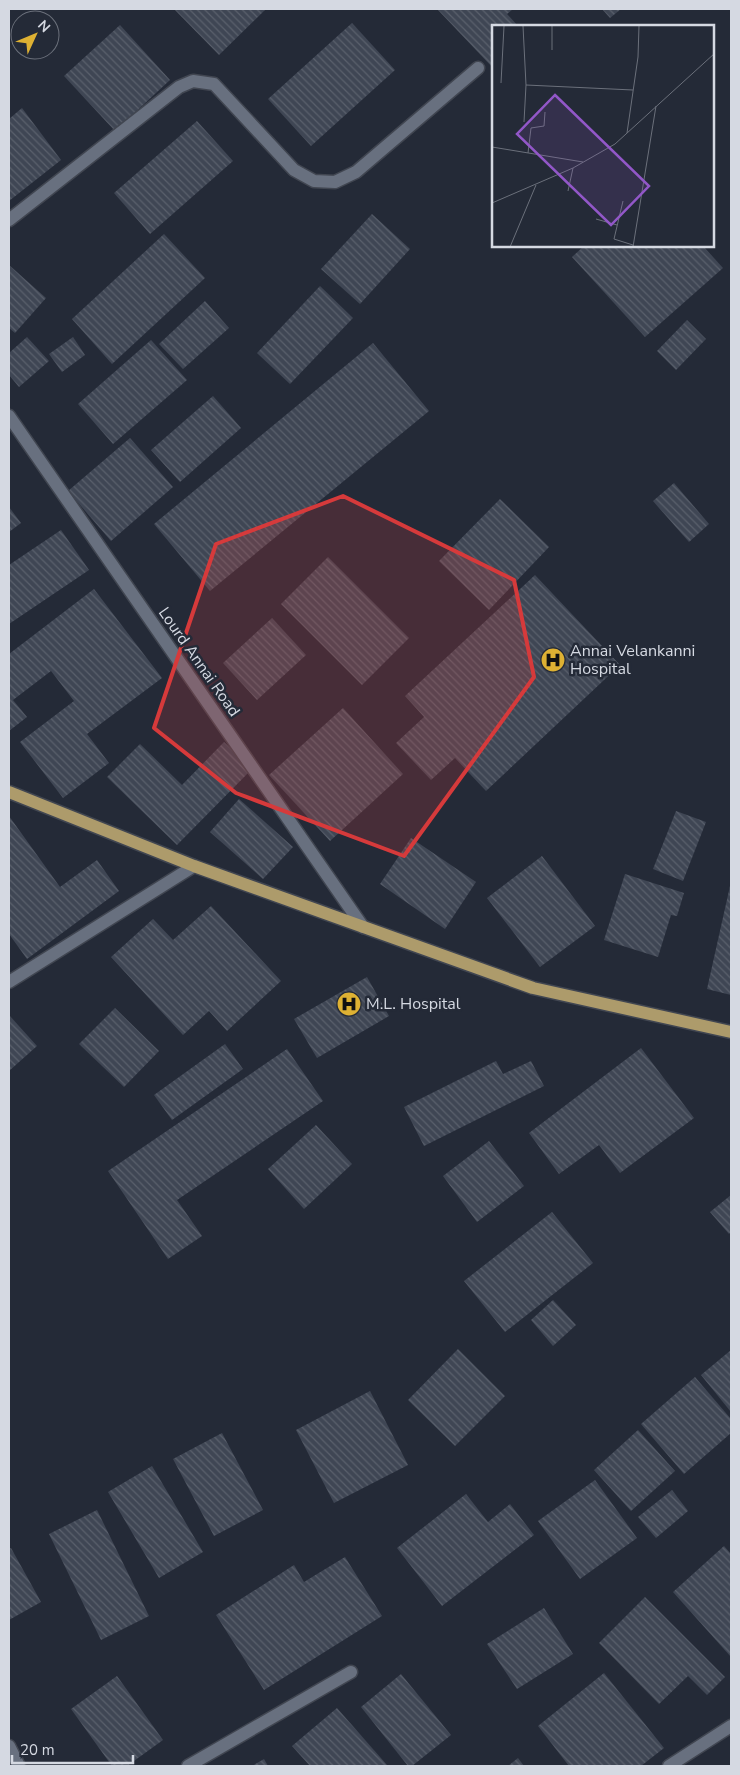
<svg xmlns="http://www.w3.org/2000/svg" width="740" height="1775" font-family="'Nunito Sans',sans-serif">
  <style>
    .building { fill: url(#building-back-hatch) }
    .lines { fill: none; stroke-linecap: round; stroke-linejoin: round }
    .minor-casing { stroke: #414651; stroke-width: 15 }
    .primary-casing { stroke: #414651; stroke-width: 15 }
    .minor { stroke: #68707f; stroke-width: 12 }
    .primary { stroke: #ad9b6b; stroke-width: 12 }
    .marked { fill: #d63a3b; fill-opacity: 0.2; stroke: #d63a3b; stroke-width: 4; stroke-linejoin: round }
    .labels { text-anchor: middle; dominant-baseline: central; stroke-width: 5; stroke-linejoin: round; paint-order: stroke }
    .poi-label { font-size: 16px; fill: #d5d9e2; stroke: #242a37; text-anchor: start }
    .street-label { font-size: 16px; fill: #d5d9e2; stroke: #242a37 }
    .inset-road { fill: none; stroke: #6b707b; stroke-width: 1 }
    .view { fill: #9257c8; fill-opacity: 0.15; stroke: #9257c8; stroke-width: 2.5 }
    .inset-edge { fill: none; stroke: #d5d9e2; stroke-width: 2.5 }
  </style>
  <defs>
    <pattern id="building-back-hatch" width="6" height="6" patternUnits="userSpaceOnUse" patternTransform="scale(1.25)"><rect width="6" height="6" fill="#3f4654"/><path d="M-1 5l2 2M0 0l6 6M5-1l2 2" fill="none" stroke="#5a606c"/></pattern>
  </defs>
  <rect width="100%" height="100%" fill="#242a37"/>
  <!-- building -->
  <g class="building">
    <polygon points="174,9 266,9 219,55"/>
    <polygon points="439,9 513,9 507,14 518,26 494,26 494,69 438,10"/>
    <polygon points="602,9 621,9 610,18"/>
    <polygon points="352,23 395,70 311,146 268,99"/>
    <polygon points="120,25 170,80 115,131 64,76"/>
    <polygon points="22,108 61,160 9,201 9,119"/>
    <polygon points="197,121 233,161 150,234 114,193"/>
    <polygon points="372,214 410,249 360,304 321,269"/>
    <polygon points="164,234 205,278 112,364 72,319"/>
    <polygon points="584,246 703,246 723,268 645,337 572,257"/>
    <polygon points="9,265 46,298 15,333 9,328"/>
    <polygon points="320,286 353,318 290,384 257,353"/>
    <polygon points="205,301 229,328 183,369 159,344"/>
    <polygon points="687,320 706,339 676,370 657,351"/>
    <polygon points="27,337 49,361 19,387 9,375 9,353"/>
    <polygon points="73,337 85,355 62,372 49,354"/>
    <polygon points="151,340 187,380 113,444 78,404"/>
    <polygon points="373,343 429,411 210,591 154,524"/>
    <polygon points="213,396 241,428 180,482 151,450"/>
    <polygon points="130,438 173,487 111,541 68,491"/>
    <polygon points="674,483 709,524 689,542 653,501"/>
    <polygon points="500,499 549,547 489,610 439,561"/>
    <polygon points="9,507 21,523 9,532"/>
    <polygon points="61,530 89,570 9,624 9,565"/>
    <polygon points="328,557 409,638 362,685 281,604"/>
    <polygon points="535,575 620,665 486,791 455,758 431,780 396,743 424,717 405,696"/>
    <polygon points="94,589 162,678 87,734 109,763 63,798 20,742 74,701 51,671 13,700 27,717 9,731 9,654"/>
    <polygon points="272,618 306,655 257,700 223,663"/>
    <polygon points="343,708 403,774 330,841 269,775"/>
    <polygon points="224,742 252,769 177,845 107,777 140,744 182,785"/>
    <polygon points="239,799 293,847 263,879 210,832"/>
    <polygon points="676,811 706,822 683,881 653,869"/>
    <polygon points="9,816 60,887 97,860 119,891 27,959 9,934"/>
    <polygon points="411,838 476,882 445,929 380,884"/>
    <polygon points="542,856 595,926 540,967 487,898"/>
    <polygon points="625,874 684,893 677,916 671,915 658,957 604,940"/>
    <polygon points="730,886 731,886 731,995 707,989"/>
    <polygon points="211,906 281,981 227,1031 209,1011 183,1035 111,957 153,919 173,940"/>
    <polygon points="367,977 389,1016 317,1058 294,1019"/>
    <polygon points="115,1008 159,1051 124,1087 79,1044"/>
    <polygon points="9,1015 37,1046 9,1071"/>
    <polygon points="225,1044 243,1069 172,1120 154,1095"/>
    <polygon points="641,1048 694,1118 620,1173 599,1145 559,1174 529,1133"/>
    <polygon points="287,1049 323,1101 177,1200 202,1236 168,1259 108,1171"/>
    <polygon points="496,1061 503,1074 531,1061 544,1086 424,1146 404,1107"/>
    <polygon points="316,1125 352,1164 304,1209 268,1169"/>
    <polygon points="489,1141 524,1186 477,1222 443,1176"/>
    <polygon points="731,1195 731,1232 729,1234 710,1212"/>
    <polygon points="552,1212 593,1263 505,1332 464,1281"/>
    <polygon points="553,1300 576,1325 553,1346 531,1320"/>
    <polygon points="458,1349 505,1396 455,1446 408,1400"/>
    <polygon points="731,1350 731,1412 701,1375"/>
    <polygon points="695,1377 731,1419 731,1433 684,1474 641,1424"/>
    <polygon points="370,1391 408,1465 334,1503 296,1430"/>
    <polygon points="638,1430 675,1471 631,1511 594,1470"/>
    <polygon points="222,1433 263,1510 214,1536 173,1459"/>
    <polygon points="152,1466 203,1552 159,1578 108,1492"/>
    <polygon points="595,1480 637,1538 580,1579 538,1521"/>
    <polygon points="672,1490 688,1511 656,1538 638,1517"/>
    <polygon points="466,1494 488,1522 510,1504 534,1535 442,1606 397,1548"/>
    <polygon points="97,1510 149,1616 101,1640 49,1534"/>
    <polygon points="724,1546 731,1554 731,1657 673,1592"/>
    <polygon points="11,1548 41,1602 9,1620 9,1549"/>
    <polygon points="345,1557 382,1616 264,1690 216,1615 294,1565 304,1582"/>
    <polygon points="645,1597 725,1677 707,1695 688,1676 659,1704 599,1643"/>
    <polygon points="544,1608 573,1654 517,1689 487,1644"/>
    <polygon points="604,1673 664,1748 641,1766 569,1766 538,1726"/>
    <polygon points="401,1674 451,1735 412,1766 408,1766 361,1707"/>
    <polygon points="117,1676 163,1740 127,1766 112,1766 71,1709"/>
    <polygon points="337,1708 387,1765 310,1766 292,1746"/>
    <polygon points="518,1758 524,1766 508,1766"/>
    <polygon points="264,1759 268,1766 252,1766"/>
  </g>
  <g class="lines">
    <defs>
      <g id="minor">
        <polyline points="9,220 179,87 193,81 214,84 294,170 314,181 335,182 356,172 478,68"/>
        <polyline points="9,416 363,927"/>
        <polyline points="9,982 194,866"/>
        <polyline points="9,1746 19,1766"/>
        <polyline points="188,1766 351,1672"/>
        <polyline points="669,1766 731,1726"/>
      </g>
      <polyline id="primary" points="9,792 194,866 533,988 731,1032"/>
    </defs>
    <!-- minor casing -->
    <use href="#minor" class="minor-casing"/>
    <!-- primary casing -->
    <use href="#primary" class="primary-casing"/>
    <!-- minor -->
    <use href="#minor" class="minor"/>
    <!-- primary -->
    <use href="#primary" class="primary"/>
  </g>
  <!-- marked area -->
  <path class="marked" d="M343,496l171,84 20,97 -130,179 -168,-63 -82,-65 62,-184z"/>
  <!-- icons -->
  <defs>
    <symbol id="hospital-disc" viewBox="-11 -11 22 22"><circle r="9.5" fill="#deb133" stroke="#242a37"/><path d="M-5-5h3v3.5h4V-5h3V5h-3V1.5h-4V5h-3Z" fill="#111"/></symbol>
  </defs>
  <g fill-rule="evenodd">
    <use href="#hospital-disc" x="539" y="646" width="28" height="28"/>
    <use href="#hospital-disc" x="335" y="990" width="28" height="28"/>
  </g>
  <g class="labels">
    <!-- poi labels -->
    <g class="poi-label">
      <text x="570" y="651">Annai Velankanni<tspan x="570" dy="18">Hospital</tspan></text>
      <text x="366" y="1004">M.L. Hospital</text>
    </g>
    <!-- street labels -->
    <g class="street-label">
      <text transform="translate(199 662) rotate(55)">Lourd Annai Road</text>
    </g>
  </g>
  <!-- overview -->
  <g transform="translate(492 25)">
    <rect width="222" height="222" fill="#242a37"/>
    <path class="inset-road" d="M31,1l3,59 107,5M60,1v24M9,58l3,-57M32,97l2,-37M135,108l11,-76 1,-31M0,122l91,15M36,128l3,-25 13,-2 1,-14M76,166l5,-23M131,176l-9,38 19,6M0,178l81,-35 42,-24 100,-91M104,194l21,6M18,222l26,-62M141,222l23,-141"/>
    <path class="view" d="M63,70l94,91 -38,39 -94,-91z"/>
    <rect width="222" height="222" class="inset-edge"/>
  </g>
  <!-- border -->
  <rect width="740" height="1775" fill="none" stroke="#d5d9e2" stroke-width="20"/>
  <!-- north arrow -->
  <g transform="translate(35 35) rotate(46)"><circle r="24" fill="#242a37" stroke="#6b707b"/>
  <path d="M0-4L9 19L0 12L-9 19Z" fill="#deb133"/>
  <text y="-8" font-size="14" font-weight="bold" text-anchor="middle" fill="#d5d9e2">N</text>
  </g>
  <!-- scale -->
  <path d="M12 1755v8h121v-8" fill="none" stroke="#d5d9e2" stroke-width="2.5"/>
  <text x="20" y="1755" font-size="15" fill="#d5d9e2" stroke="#242a37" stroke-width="4" paint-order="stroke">20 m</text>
</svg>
